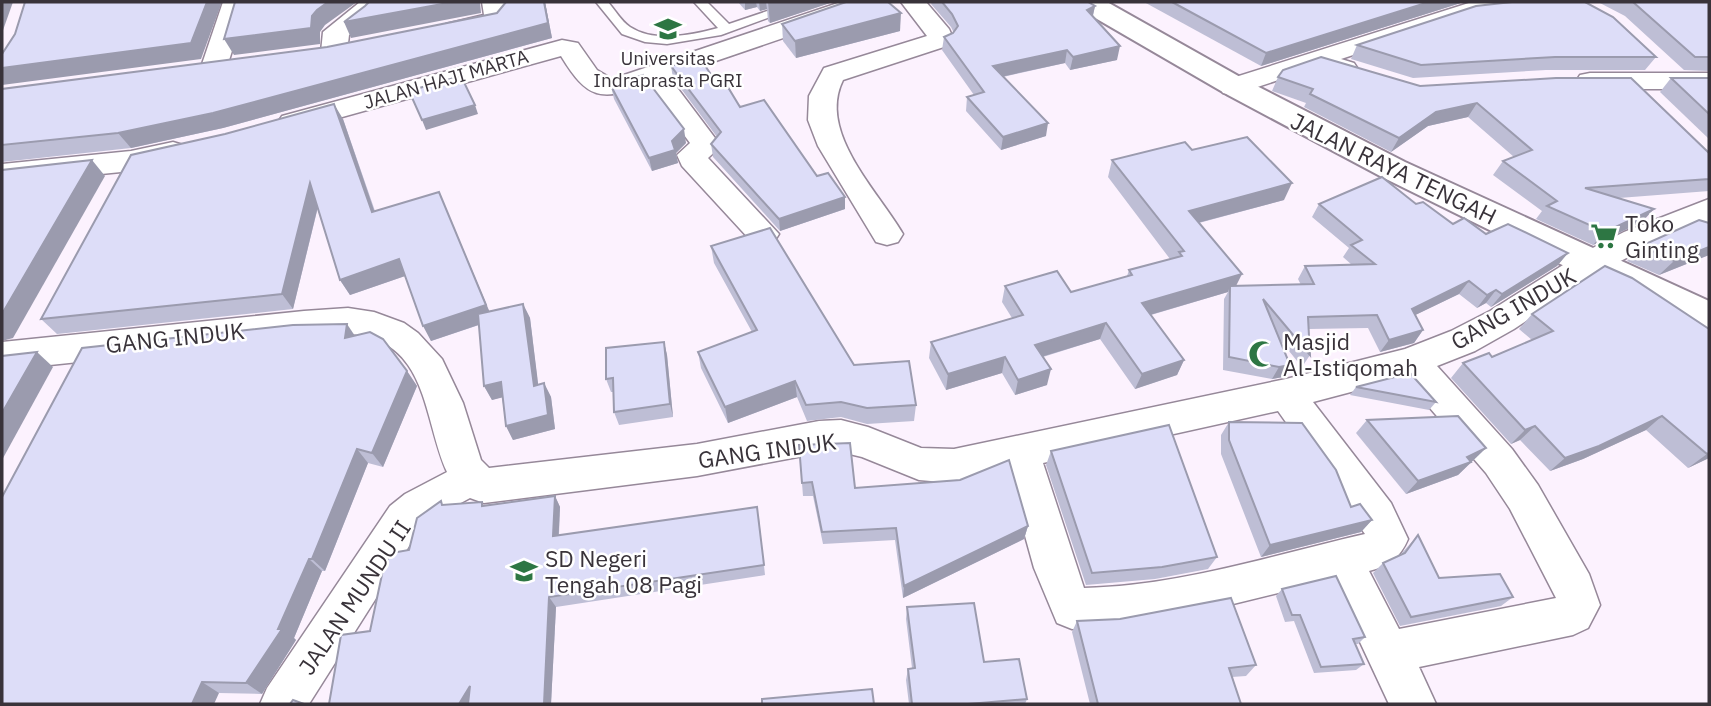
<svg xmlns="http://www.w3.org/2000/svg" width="1711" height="706" font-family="'IBM Plex Sans',sans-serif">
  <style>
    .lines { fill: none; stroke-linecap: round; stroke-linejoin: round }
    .lane-casing { stroke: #968899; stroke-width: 3 }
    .street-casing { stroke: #968899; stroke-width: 3 }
    .secondary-casing { stroke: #968899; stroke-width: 4 }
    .lane { fill: #fff; fill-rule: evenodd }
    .street { fill: #fff; fill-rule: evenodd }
    .secondary { fill: #fff; fill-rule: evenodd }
    .wall { fill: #bebed5 }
    .shaded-wall { fill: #9b9bae }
    .building { fill: #ddddf8; stroke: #9b9bae; stroke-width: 2 }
    .labels { text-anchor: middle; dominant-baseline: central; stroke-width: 5; stroke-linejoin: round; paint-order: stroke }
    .far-poi-label { font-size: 19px; fill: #39333a; stroke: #fff }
    .far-street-label { font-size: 19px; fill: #39333a; stroke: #fff }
    .street-label { font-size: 23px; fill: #39333a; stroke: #fff }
    .poi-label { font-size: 23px; fill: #39333a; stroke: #fff; text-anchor: start }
  </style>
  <rect width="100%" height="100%" fill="#fcf2fe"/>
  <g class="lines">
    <defs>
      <path id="lane" d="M596,2h12c7,8 13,19 22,25 24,16 62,8 88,1l-24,-26h13l22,22 65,-22h17l-90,33 -54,9 -22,-2 -23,-8z"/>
      <g id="street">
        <polygon points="223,2 247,2 227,67 223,73 214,75 205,73 201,67"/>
        <polygon points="360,2 386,2 370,20 349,35 347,52 343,58 334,60 325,58 321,52 323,32"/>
        <polygon points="482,2 506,2 511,13 502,26 455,37 446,34 442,29 446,24 484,15"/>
        <path d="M841,2h36l-3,5 -205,70 52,69 -13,12 71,76 -5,8 -11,3 -11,-3 -70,-76 -5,-11 13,-12 -43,-58c-47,16 -59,15 -86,-29l-269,75 -10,-3 -4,-6 4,-6 280,-76 16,3 19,27 15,9z"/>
        <path d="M901,2h25l23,27 5,11 -4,5 -107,35c-26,52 35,111 60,154l-5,8 -11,3 -11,-3 -58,-96 -10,-26 1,-24 15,-28 103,-32z"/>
        <polygon points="1472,2 1549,2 1546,7 1537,9 1468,17 1341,59 1354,63 1358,69 1354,75 1345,77 1315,68 1233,95 1223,93 1219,87 1223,81"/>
        <polygon points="1590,73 1709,73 1709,89 1590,89 1580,87 1576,81 1580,75"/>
        <polygon points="173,142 183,145 188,152 183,159 131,171 2,184 2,164 131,151"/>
        <path d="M1709,199v23l-63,26 -45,23 -87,58 -39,22 -38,15 75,83 26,36 51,89 11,31 -12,23 -15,7 -154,32 17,37h-47l-58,-124 -147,36 -71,12 -41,1 -15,-6 -23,-55 -27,-97 -53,12 -35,-3 -57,-23 -21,-5 -22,1 -122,23 -213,27 -14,-5 -37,20 -15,14 -109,172h-49l7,-16 123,-182 15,-12 42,-22c-24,-52 -18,-134 -99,-138l-346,36v-28l302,-31 44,-3 26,4 30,11 14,10 24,26 21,44 18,57 8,8 208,-24 122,-23 22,-1 27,7 53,21 33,1 332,-70 119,-30 46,-18 39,-20 89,-56 45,-23zM1404,378l82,95 24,36 46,89 -157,31 -30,-58c20,-5 31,-13 39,-32l-17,-36 -78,-101zM1278,411l87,123c-91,21 -186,52 -281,54l-41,-125z"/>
      </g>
      <polygon id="secondary" points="1074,2 1107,2 1249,82 1405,162 1709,301 1709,331 1538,254 1382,177 1228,95 1078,8"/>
    </defs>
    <!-- lane casing -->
    <use href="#lane" class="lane-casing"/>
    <!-- street casing -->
    <use href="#street" class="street-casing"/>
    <!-- secondary casing -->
    <use href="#secondary" class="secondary-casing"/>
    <!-- lane -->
    <use href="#lane" class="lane"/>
    <!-- street -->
    <use href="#street" class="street"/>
    <!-- secondary -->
    <use href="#secondary" class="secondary"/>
  </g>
  <!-- wall -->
  <g class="wall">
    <polygon points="506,2 545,2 552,38 223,128 131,148 2,162 2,89 327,47 497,13"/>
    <polygon points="738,2 833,2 770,23 768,21 767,9 760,11 757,7 745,10"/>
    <polygon points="932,2 1088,2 1095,6 1093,16 1117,60 1070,70 1065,63 1003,77 1046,136 1001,150 966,111 967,97 974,95 942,50 944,37 954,33 951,27 931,4"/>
    <polygon points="1144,2 1464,2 1261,66"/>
    <polygon points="1598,2 1709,2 1709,71 1684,70 1625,16"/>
    <polygon points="782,24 900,31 796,58 783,41"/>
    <polygon points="1357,45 1656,57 1645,70 1546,70 1413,78 1351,59"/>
    <polygon points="671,66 719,86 817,176 845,197 845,209 780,231 713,157 711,144 717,137 673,78"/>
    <polygon points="1278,77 1420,86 1709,153 1709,191 1619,198 1642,222 1593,245 1536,219 1542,211 1493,175 1503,161 1514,157 1468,117 1428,126 1391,152 1304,107 1306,103 1272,91"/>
    <polygon points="1671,78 1709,78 1709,139 1660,92"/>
    <polygon points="611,86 686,143 676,153 678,163 652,171 614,99"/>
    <polygon points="343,119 375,211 446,208 489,311 523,304 530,318 538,385 544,383 551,397 555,429 513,440 506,426 502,397 492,400 484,386 479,325 431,341 405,276 350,295 340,280 318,207 293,309 57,334 41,319"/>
    <polygon points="1192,150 1284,200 1199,223 1236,286 1301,285 1298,279 1305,266 1352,265 1343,257 1349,248 1312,217 1319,204 1416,204 1453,224 1486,234 1568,253 1557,266 1491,307 1486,303 1477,308 1459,294 1415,315 1423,330 1414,343 1380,352 1368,328 1309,329 1310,355 1302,367 1280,340 1290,365 1283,377 1272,379 1223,370 1224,299 1228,292 1151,315 1184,360 1177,375 1135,389 1100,339 1043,357 1047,385 1015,395 1002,373 946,390 929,358 931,342 1012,318 1002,302 1005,286 1071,292 1127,276 1129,270 1170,259 1108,177 1112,160"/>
    <polygon points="1709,223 1709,255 1659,275 1627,261 1641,246"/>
    <polygon points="711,246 854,365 916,405 914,421 867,424 841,417 807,421 797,397 728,423 701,368 698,352 752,332 714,263"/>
    <polygon points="1532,314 1709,329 1709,458 1688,468 1646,430 1583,459 1550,471 1520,440 1511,444 1451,378 1463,363 1492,357 1532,340 1519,329"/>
    <polygon points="355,336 407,371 417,386 383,467 368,463 325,571 322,571 294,638 296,640 262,694 219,693 2,704"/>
    <polygon points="664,342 667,355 673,417 619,425 614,412 613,392 611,392 606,379"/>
    <polygon points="1356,387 1436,402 1429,410 1350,395"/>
    <polygon points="1367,420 1486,448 1458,475 1406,494 1356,433"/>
    <polygon points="1229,422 1351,507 1372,520 1361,532 1261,557 1221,454 1221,435"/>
    <polygon points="799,445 855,488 960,480 1028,526 1024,539 903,598 895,540 823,544 813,496 803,496"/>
    <polygon points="1051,451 1217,557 1208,569 1155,579 1086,585 1046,465"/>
    <polygon points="555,496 560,507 559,535 759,518 765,575 556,607 551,704 329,704 370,631 409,550 444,505 485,506"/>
    <polygon points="1418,535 1439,578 1513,597 1501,606 1400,626 1373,573 1383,563 1401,554"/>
    <polygon points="1282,589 1365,637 1358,644 1355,644 1364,664 1356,670 1314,673 1294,621 1285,622 1276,596"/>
    <polygon points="907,607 984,662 1027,699 1025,704 909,704 906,680 908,669 912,668 906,619"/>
    <polygon points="1077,621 1256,665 1246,676 1232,677 1241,704 1090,704 1072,632"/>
  </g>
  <!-- shaded-wall -->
  <g class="shaded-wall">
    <polygon points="2,2 13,2 2,33"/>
    <polygon points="207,2 222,2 201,59 2,85 2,68"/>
    <polygon points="328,2 357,2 325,25 320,32 320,44 234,55 224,39 312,16 317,10"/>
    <polygon points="453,2 480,2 481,13 351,38 344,22"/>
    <polygon points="545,2 552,38 223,128 131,148 118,133"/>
    <polygon points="745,2 756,2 757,7 745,10"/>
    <polygon points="759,2 766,2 767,9 760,11"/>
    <polygon points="768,2 833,2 770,23"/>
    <polygon points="1429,2 1464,2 1261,66 1266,53"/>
    <polygon points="1095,6 1092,19 1087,10"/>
    <polygon points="901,13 900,31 796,58 795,41"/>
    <polygon points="1120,46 1117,60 1070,70 1073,57"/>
    <polygon points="1067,50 1065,63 991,79 993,66"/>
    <polygon points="1477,103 1468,117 1428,126 1391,152 1399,138 1436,112"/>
    <polygon points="334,104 343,119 380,228 372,212"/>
    <polygon points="475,105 478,114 426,130 422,120"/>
    <polygon points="1048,123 1046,136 1001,150 1003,137"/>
    <polygon points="684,129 686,143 676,153 678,163 652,171 649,158 672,141"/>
    <polygon points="92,160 105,176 13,338 2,341 2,314"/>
    <polygon points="310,183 320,198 293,309 282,294"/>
    <polygon points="1292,183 1284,200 1182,227 1189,211"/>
    <polygon points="439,192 493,320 431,341 423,326"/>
    <polygon points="845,197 845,209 780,231 779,219"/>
    <polygon points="1654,209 1642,222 1593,245 1605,232"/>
    <polygon points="1709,247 1709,255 1659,275 1674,261"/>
    <polygon points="1568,253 1557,266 1491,307 1502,294"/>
    <polygon points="399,259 408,275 350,295 340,280"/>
    <polygon points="1242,274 1234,290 1230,286 1228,292 1136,319 1142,303"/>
    <polygon points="1469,281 1459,294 1403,321 1412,309"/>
    <polygon points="1496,290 1486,303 1477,308 1487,295"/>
    <polygon points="523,304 530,318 540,399 534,386"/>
    <polygon points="1106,323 1100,339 1031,360 1035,345"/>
    <polygon points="347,324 357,339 345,338"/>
    <polygon points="1423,330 1414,343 1380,352 1389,340"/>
    <polygon points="664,342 667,355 673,417 670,404"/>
    <polygon points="37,352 53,367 2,460 2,413"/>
    <polygon points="1005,357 1002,373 946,390 948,374"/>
    <polygon points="1184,360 1177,375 1135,389 1142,374"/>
    <polygon points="1290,365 1283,377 1272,379 1279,367"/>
    <polygon points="1051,369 1047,385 1015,395 1018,380"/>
    <polygon points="407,371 417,386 383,467 372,453"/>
    <polygon points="795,381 797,397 728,423 725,407"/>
    <polygon points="501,382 508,396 492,400 484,386"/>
    <polygon points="544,383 551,397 555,429 513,440 506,426"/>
    <polygon points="1662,416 1646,430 1583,459 1550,471 1565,458"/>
    <polygon points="1535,426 1520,440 1511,444 1525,430"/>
    <polygon points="1486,448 1458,475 1406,494 1418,481"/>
    <polygon points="357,449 368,463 325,571 312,559"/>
    <polygon points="1709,453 1709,458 1688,468 1707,454"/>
    <polygon points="555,496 560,507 558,547 553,536"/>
    <polygon points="1372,520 1361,532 1261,557 1270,545"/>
    <polygon points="1028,526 1024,539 903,598 904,586"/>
    <polygon points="309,559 322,571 294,638 296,640 262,694 246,683 278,629"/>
    <polygon points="549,597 556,607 551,704 544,704"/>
    <polygon points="202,682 219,693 214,704 192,704"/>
    <polygon points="470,686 472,704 459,704"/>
  </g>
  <!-- building -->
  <g class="building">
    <polygon points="25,2 207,2 191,43 2,68 2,54 15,34"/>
    <polygon points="235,2 328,2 317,10 312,16 311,28 224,39"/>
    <polygon points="369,2 453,2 344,22 365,6"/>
    <polygon points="506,2 544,2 548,23 213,113 118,133 2,145 2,89 327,47 497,13"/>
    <polygon points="846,2 888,2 901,13 795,41 782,24"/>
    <polygon points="942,2 1088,2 1095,6 1087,10 1120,46 1073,57 1067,50 993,66 1048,123 1003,137 967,97 984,92 944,37 953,33 958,26 952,14"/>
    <polygon points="1172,2 1429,2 1266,53"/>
    <polygon points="1512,2 1585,2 1613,17 1656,57 1555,57 1421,65 1357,45 1476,6"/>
    <polygon points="1633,2 1709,2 1709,57 1695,57"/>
    <polygon points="699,57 719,86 726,84 740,107 764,100 817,176 828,173 845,197 779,219 711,144 721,132 671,66"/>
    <polygon points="1321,57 1420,86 1556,78 1631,78 1709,153 1709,179 1585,188 1654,209 1605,232 1547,206 1557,201 1503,161 1532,150 1477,103 1436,112 1399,138 1310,94 1313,89 1278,77 1283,70"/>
    <polygon points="643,75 684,129 672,141 675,150 649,158 611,86"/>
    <polygon points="461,76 475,105 422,120 409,91"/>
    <polygon points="1671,78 1709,78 1709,114"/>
    <polygon points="334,104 372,212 439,192 486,305 423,326 399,259 340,280 310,183 282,294 41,319 131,155 225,134"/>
    <polygon points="1247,137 1292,183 1189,211 1242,274 1142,303 1184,360 1142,374 1106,323 1035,345 1051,369 1018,380 1005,357 948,374 931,342 1023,315 1005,286 1057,271 1071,292 1132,275 1129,270 1182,256 1179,252 1184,251 1112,160 1185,142 1192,150"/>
    <polygon points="92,160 2,314 2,170"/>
    <polygon points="1382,177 1416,204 1423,202 1453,224 1464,218 1486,234 1508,224 1568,253 1502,294 1496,290 1487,295 1469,281 1412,309 1423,330 1389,340 1377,315 1308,317 1310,355 1263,299 1290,365 1279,367 1229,357 1230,286 1314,284 1305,266 1375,264 1351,245 1362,240 1319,204"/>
    <polygon points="1699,220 1709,223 1709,247 1674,261 1641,246"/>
    <polygon points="770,228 854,365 909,361 916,405 867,408 841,402 806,405 795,381 725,407 698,352 757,330 711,246"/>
    <polygon points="1605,266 1632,278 1709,329 1709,453 1707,454 1662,416 1599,446 1565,458 1535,426 1525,430 1463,363 1489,353 1492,357 1553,331 1532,314"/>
    <polygon points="523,304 534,386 544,383 548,415 506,426 501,382 484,386 478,314"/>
    <polygon points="347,324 345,338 370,332 383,339 407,371 372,453 357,449 312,559 309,559 278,629 282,629 246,683 202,682 192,704 2,704 2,497 82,348 293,325"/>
    <polygon points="664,342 670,404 614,412 613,378 606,379 606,348"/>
    <polygon points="37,352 2,413 2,356"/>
    <polygon points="1410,373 1436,402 1356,387"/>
    <polygon points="1458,416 1486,448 1467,457 1471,462 1418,481 1367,420"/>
    <polygon points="1229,422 1302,423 1336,470 1351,507 1360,504 1372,520 1270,545 1229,440"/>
    <polygon points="1169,425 1217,557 1162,567 1092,573 1051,451"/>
    <polygon points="850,443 855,488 960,480 1009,460 1028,526 904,586 896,528 822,532 812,482 802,483 799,445"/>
    <polygon points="555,496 553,536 757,507 764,565 549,597 544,704 468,704 470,686 459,704 329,704 341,635 370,631 384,565 392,553 409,550 417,518 441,501 442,505 482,502 482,506"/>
    <polygon points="1418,535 1439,578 1500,574 1513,597 1411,617 1383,563 1405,553"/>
    <polygon points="1336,576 1365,637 1353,639 1364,664 1321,667 1300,615 1292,615 1282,589"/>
    <polygon points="1231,598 1256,665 1229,668 1241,704 1098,704 1077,621 1120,619"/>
    <polygon points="974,603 984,662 1019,659 1027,699 968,704 912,704 908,669 915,668 907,607"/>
    <polygon points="872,689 874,704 762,704 762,699"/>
    <polygon points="293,700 304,704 290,704"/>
  </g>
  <!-- icons -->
  <defs>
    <symbol id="university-bare" viewBox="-9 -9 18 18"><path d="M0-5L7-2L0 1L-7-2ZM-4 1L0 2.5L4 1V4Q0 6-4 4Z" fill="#2d7643" stroke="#fff" stroke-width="2.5" paint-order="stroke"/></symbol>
    <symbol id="supermarket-bare" viewBox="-9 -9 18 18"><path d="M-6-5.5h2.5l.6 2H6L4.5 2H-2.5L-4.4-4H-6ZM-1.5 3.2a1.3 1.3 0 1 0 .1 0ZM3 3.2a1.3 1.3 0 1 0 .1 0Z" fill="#2d7643" stroke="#fff" stroke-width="2.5" paint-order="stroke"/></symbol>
    <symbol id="mosque-bare" viewBox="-9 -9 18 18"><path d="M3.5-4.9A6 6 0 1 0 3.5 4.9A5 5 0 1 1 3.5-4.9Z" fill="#2d7643" stroke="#fff" stroke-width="2.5" paint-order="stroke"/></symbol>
    <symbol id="school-bare" viewBox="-9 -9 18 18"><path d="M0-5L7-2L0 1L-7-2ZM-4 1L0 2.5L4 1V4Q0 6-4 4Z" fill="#2d7643" stroke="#fff" stroke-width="2.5" paint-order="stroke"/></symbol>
  </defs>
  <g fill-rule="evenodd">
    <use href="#university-bare" x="649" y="10" width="38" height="38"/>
    <use href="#supermarket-bare" x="1585" y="217" width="38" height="38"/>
    <use href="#mosque-bare" x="1243" y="335" width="38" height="38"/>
    <use href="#school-bare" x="505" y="552" width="38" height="38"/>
  </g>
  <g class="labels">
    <!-- far-poi labels -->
    <g class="far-poi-label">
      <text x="668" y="58">Universitas<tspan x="668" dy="22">Indraprasta PGRI</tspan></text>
    </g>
    <!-- far-street labels -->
    <g class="far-street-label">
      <text transform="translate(446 79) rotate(-16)">JALAN HAJI MARTA</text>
    </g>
    <!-- street labels -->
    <g class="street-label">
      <text transform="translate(1394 168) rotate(26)">JALAN RAYA TENGAH</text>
      <text transform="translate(1513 308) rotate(-30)">GANG INDUK</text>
      <text transform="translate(175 337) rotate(-6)">GANG INDUK</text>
      <text transform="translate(767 450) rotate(-8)">GANG INDUK</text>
      <text transform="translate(354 597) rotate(-56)">JALAN MUNDU II</text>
    </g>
    <!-- poi labels -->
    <g class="poi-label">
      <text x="1625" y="223">Toko<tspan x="1625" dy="26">Ginting</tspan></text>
      <text x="1283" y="341">Masjid<tspan x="1283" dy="26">Al-Istiqomah</tspan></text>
      <text x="545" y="558">SD Negeri<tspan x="545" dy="26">Tengah 08 Pagi</tspan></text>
    </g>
  </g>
  <!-- border -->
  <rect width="1711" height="706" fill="none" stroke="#39333a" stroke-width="7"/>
</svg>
